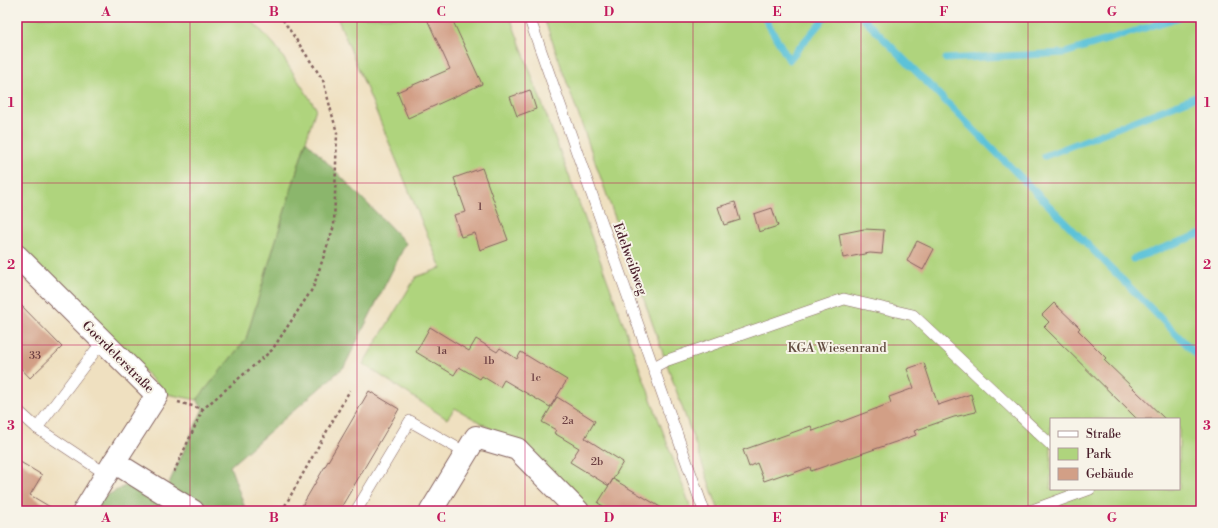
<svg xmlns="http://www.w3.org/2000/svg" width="1218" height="528" font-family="'Libre Bodoni',serif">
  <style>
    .green { fill: #afd47d; stroke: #7c7a54; fill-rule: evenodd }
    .forest { fill: #8bb66c; stroke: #6a6a4c }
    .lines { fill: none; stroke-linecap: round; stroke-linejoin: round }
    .stream { stroke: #5cc2d9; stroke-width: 7 }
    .building { fill: #d29f86 }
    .lane-casing { stroke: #84635f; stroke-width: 12 }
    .street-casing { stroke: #84635f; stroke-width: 24 }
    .path { stroke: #84635f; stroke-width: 2.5; stroke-dasharray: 3 3; stroke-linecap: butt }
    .lane { stroke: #fff; stroke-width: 11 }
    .street { stroke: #fff; stroke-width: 22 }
    .grid { fill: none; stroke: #c2185b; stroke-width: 1; stroke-opacity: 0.55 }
    .labels { text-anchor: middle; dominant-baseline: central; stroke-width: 4; stroke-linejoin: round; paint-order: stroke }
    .number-label { font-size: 11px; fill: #6c3f42 }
    .street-label { font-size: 13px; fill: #4a1f2b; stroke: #f7f3e8 }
    .park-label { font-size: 13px; fill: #634c40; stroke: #f7f3e8 }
    .neatline { fill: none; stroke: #c2185b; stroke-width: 1.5 }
    .grid-label { font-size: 13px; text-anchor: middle; font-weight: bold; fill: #c2185b }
  </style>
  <rect width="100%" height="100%" fill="#f7f3e8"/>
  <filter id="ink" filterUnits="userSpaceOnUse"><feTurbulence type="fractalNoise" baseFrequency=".025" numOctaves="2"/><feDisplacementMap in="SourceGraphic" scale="8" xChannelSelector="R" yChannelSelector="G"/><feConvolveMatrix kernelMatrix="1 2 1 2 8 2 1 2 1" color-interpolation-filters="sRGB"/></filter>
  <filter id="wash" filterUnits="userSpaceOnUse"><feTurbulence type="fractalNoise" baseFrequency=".012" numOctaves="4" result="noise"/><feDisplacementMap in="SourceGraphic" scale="16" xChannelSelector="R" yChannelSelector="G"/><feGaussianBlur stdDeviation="0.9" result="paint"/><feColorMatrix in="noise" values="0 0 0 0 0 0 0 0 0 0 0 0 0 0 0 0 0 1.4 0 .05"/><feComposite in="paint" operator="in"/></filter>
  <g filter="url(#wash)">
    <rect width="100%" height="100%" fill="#efe0c0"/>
    <!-- green -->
    <g class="green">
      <polygon points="17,17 248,17 275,45 316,108 246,339 197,400 167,394 17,244"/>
      <polygon points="337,17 510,17 585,219 692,511 588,511 524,448 455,408 447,419 363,364 416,277 441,268"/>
      <path d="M546,17h655v494h-482l-175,-493zM1051,419h128v70h-128z"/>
    </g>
    <!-- forest -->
    <g class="forest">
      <polygon points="306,141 406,243 344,367 230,466 246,511 193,511 164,494 203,409 197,400 246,339"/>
      <polygon points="129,484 170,511 93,511 102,498"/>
    </g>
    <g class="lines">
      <!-- stream -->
      <g class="stream">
        <polyline points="764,17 789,60 825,17"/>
        <polyline points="862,17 1201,359"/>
        <polyline points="946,59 1065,53 1180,17"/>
        <polyline points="1045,156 1201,95"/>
        <polyline points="1133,259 1201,234"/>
      </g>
    </g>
    <g id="blocks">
      <!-- building -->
      <g class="building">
        <polygon points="426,17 451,17 482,84 408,118 397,92 450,69"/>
        <polygon points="530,90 536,109 517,116 510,97"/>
        <polygon points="482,168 508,240 480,250 475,233 461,237 454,215 466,212 454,178"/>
        <polygon points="735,202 740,220 724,225 718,207"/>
        <polygon points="772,208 778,226 759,232 754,214"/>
        <polygon points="864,229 884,230 882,254 870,253 843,258 839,234"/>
        <polygon points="917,241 934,249 923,270 907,261"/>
        <polygon points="17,301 62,347 30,378 17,364"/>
        <polygon points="1054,303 1080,328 1078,330 1106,358 1104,360 1165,419 1137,419 1044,327 1049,322 1042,315"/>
        <polygon points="430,327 469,351 476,339 497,352 500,348 517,359 521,352 567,380 550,407 504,380 500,387 482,376 480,379 459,367 454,375 416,352"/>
        <polygon points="924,363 938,405 971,394 976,412 954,417 914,431 916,435 811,471 810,467 788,475 787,473 764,481 757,463 749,467 743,450 811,426 813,431 840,421 841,422 891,403 889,397 914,388 907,369"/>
        <polygon points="369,391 399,409 339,511 299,511"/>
        <polygon points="557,397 595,421 585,438 623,462 609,486 570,462 579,448 554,433 556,430 542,422"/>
        <polygon points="17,460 42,475 30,495 57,511 17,511"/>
        <polygon points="613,479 667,511 611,511 598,503"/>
      </g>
    </g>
  </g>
  <g filter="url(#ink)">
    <use href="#blocks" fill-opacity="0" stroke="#84635f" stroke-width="1"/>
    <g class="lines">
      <defs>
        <g id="lane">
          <polyline points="529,17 704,511"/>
          <polyline points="654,367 665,361 844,299 913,315 1051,445"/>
          <polyline points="17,410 37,428 106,474"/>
          <polyline points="37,428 95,351 104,342"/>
          <polyline points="356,511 410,421 466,453"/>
          <polyline points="1030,511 1090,489"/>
        </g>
        <g id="street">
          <polyline points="17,256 157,395 114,462 84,511"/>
          <polyline points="114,462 193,511"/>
          <polyline points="431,511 476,437 517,449 578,511"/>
        </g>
      </defs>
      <!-- lane casing -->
      <use href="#lane" class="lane-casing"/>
      <!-- street casing -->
      <use href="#street" class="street-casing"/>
      <!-- path -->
      <g class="path">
        <polyline points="178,402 203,409 272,350 313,288 334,226 337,133 323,80 281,17"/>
        <polyline points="174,472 203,409"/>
        <polyline points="282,511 350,390"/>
      </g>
      <!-- lane -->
      <use href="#lane" class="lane"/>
      <!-- street -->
      <use href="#street" class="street"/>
    </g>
  </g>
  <!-- grid -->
  <path class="grid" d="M190,17v494M357,17v494M525,17v494M693,17v494M861,17v494M1028,17v494M17,183h1184M17,345h1184"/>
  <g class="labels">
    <!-- number labels -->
    <g class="number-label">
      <text x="480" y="207">1</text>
      <text x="442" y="351">1a</text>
      <text x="35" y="356">33</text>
      <text x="489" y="361">1b</text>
      <text x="536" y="378">1c</text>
      <text x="568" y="421">2a</text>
      <text x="597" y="462">2b</text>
    </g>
    <!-- street labels -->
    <g class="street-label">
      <text transform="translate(630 259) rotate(70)">Edelweißweg</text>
      <text transform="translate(118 357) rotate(45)">Goerdelerstraße</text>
    </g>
    <!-- park labels -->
    <g class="park-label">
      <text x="837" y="348">KGA Wiesenrand</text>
    </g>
  </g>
  <!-- margin -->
  <rect width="1218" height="528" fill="none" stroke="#f7f3e8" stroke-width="44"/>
  <!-- legend -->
  <rect x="1050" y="418" width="130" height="72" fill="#f7f3e8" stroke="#b29e9c"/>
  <rect x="1058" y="431" width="20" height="6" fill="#ffffff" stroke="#b29e9c"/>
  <text x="1086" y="438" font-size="12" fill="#4a1f2b">Straße</text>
  <rect x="1058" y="448" width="20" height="12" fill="#afd47d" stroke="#b29e9c"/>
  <text x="1086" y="458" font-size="12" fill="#4a1f2b">Park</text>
  <rect x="1058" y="468" width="20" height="12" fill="#d29f86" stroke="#b29e9c"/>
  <text x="1086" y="478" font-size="12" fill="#4a1f2b">Gebäude</text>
  <rect x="22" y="22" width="1174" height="484" class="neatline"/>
  <g class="grid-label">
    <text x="106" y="16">A</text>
    <text x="274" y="16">B</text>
    <text x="441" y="16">C</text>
    <text x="609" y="16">D</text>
    <text x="777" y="16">E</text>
    <text x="944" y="16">F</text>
    <text x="1112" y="16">G</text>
    <text x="11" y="107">1</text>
    <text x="1207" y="107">1</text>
    <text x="11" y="269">2</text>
    <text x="1207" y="269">2</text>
    <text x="11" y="430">3</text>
    <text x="1207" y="430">3</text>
    <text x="106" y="522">A</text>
    <text x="274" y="522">B</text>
    <text x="441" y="522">C</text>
    <text x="609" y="522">D</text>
    <text x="777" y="522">E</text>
    <text x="944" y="522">F</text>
    <text x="1112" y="522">G</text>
  </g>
</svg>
